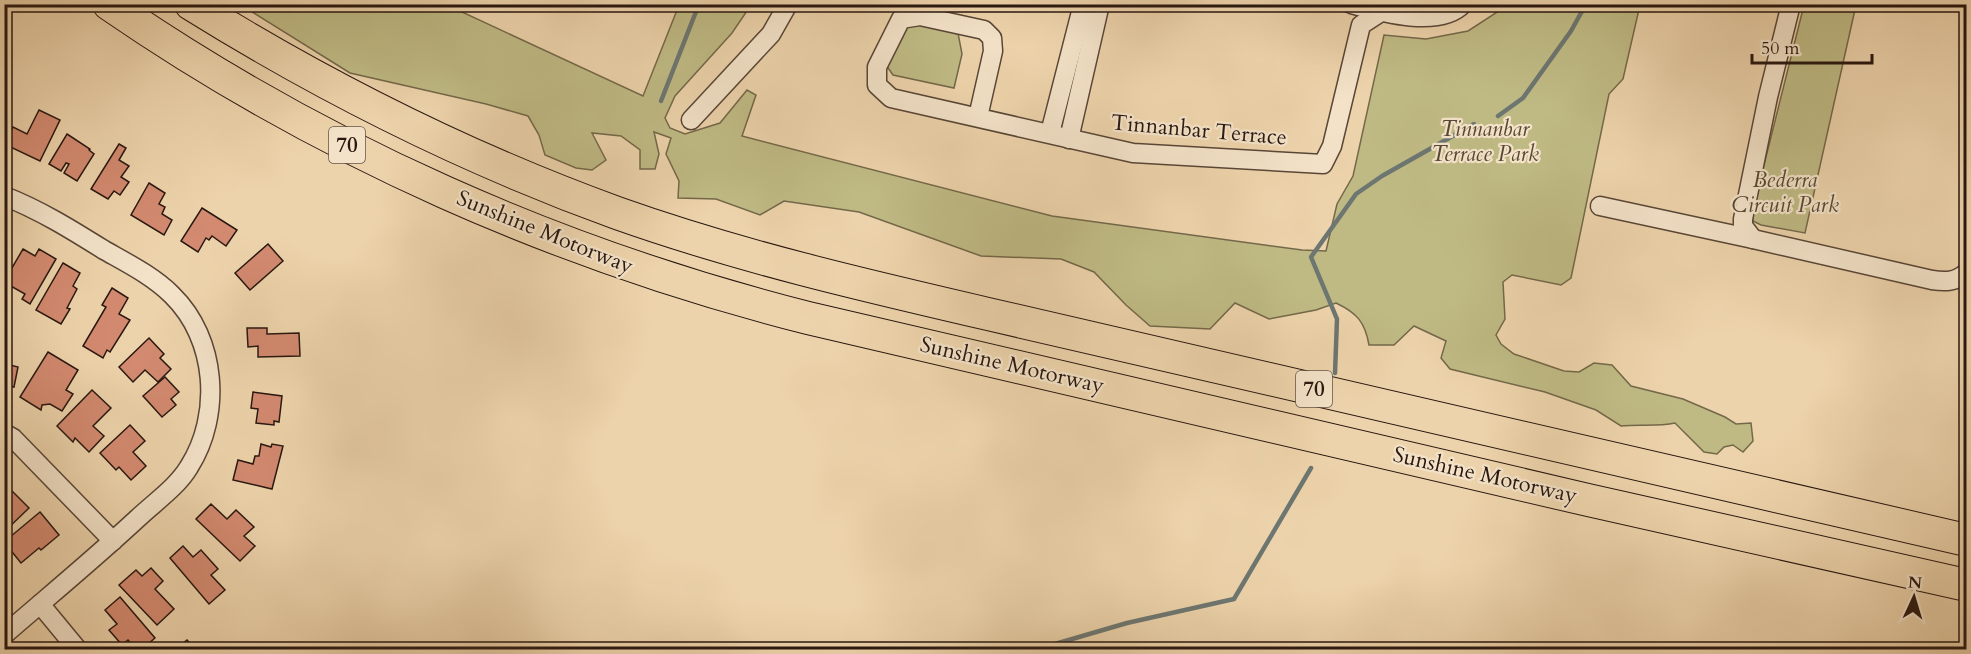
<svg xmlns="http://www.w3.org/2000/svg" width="1971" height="654" font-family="Cardo,serif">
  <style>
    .green { fill: #bfba84; stroke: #74684a; stroke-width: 1.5 }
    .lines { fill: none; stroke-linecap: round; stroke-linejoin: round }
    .stream { stroke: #6d7671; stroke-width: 4.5 }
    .building { fill: #d38a70; stroke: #281710; stroke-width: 1.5 }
    .street-casing { stroke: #594637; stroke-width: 21 }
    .highway-casing { stroke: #281710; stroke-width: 34 }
    .street { stroke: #f3e2c8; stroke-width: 18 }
    .highway { stroke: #edd3ab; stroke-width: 32 }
    .labels { text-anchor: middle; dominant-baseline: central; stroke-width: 4.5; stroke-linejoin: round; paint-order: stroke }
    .shield { fill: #f3e2c8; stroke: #655447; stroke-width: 1.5 }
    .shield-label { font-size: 21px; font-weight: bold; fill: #281710 }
    .park-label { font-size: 22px; font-style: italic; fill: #554833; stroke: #f3e2c8 }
    .street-label { font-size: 22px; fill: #281710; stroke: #f3e2c8 }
  </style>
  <rect width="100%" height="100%" fill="#edd3ab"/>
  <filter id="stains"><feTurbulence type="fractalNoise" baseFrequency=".00333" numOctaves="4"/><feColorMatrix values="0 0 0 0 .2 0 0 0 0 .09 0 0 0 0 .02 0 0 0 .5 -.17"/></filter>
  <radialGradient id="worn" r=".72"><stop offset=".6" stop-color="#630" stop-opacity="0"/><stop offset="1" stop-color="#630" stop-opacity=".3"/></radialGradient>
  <!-- green -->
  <g class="green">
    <path d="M241,5h206l196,91 36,-91h72l-19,28 -57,63 -10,22 5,10 15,6 35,-11 27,-33 9,5 -14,41 310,80 250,34 24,1 11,-47 16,-28 31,-141 42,4 42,-8 34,-22 4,-4h134l-17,74 -14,15 -38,184 -10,7 -49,-10 -9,7 2,37 -9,16 5,9 13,10 50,17 15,1 15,-9 18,2 19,21 52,13 42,18 11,7 15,-1 2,18 -10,11 -10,-7 -9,2 -7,7 -13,-2 -29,-29c-18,4 -36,1 -54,3l-25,-16 -51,-18 -95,-23 -9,-11 5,-17 -32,-15 -20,19h-25c-4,-23 -12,-32 -33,-42l-20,7 -47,9 -34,-16 -25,26 -60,-3 -24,-21 -32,-33 -33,-13 -80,-3 -122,-44 -75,-11 -24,14 -44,-16 -38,-1 1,-17 -13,-27 5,-16 -17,-6 5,22 -4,15h-15v-19l-19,-14 -29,-3 14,27 -14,10 -16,-2 -31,-13 -6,-20 -11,-19 -42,-12 -136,-31z"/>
    <polygon points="1804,5 1856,5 1805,233 1761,225 1753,221 1752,213"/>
    <polygon points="919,23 958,33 962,54 954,88 893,75 886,65 906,26"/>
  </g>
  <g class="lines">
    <!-- stream -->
    <g class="stream">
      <polyline points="661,101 699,4"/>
      <polyline points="1498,116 1523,98 1571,31 1586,4"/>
      <polyline points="1335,373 1337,319 1311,257 1356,194 1382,176 1474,124"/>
      <polyline points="1045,650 1055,644 1127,623 1234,599 1311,468"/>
    </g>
  </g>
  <!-- building -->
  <g class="building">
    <polygon points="39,110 60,120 40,161 4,144 13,127 27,134"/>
    <polygon points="67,134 90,149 89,150 94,154 77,181 64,173 69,164 66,163 61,171 49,164"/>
    <polygon points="119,144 126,148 119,160 129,166 121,177 129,182 120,195 114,191 108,199 91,189"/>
    <polygon points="149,183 165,193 159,204 165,207 162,214 172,220 164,235 131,215"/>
    <polygon points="202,208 237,230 226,246 212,236 209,240 206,238 198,252 181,241"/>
    <polygon points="268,244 283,261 250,290 235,273"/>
    <polygon points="23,249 35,256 39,249 56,259 30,304 22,299 25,294 9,285 9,273"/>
    <polygon points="63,263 80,273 73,286 77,289 67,308 70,309 61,324 36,310"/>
    <polygon points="112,288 128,298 119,314 130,320 110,352 107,350 103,358 83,346 106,307 102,305"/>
    <polygon points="247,328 267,328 267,334 299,333 300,356 258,357 258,346 248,347"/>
    <polygon points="149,338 164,354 160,358 171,369 158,382 145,370 133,382 119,367"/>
    <polygon points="4,339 11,340 6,364 18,367 14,387 4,385"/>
    <polygon points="48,352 78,370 66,390 73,394 62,411 50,404 42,405 41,410 20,397"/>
    <polygon points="165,377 179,392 171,399 176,405 162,417 143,396"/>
    <polygon points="92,390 111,408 93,426 104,436 89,452 75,438 73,442 57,426"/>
    <polygon points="253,392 282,396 279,422 274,421 274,425 256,423 258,409 251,408"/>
    <polygon points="130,425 145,441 133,452 146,466 131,480 119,467 116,470 100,453"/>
    <polygon points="261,444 271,447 272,444 283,446 272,489 233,480 238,460 253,464 255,456 259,456"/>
    <polygon points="4,483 29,508 4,532"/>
    <polygon points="211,504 227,519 236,510 254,527 244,536 255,546 240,561 196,519"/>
    <polygon points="40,512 59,535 41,550 39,548 21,563 4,542"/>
    <polygon points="183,546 193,557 201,550 218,569 211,575 225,590 209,604 170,558"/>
    <polygon points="151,568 163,581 155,589 174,609 157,625 119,585 136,570 142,576"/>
    <polygon points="120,597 155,638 141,650 137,650 128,640 122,645 109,630 117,624 105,610"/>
    <polygon points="187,640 196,650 175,650"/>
  </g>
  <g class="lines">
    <defs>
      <g id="street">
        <path d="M1351,4c29,8 89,25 112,0"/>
        <path d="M1791,4l-23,93 -25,122v7l10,13 179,41c13,2 24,2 34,-7"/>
        <polyline points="978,117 993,51 992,38 984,30 920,16 901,19 877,67 877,85 891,98 1133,153 1323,164 1332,146 1361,25 1381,12"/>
        <polyline points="691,120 771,34 788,4"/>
        <polyline points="1050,133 1083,4"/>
        <polyline points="1069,139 1100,4"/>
        <path d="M4,196c36,14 68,34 100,54 23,13 49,26 68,45 45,44 50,120 17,172 -12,20 -34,35 -51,51 -43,40 -89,78 -134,117"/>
        <polyline points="1600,206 1753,239"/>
        <polyline points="4,433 13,438 113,541"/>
        <polyline points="40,604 78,650"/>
      </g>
      <g id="highway">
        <path d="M109,4c212,146 450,251 699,314l780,182 378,85"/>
        <path d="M191,4c135,84 277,155 426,209 121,43 246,72 371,101l978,226"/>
      </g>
    </defs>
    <!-- street casing -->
    <use href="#street" class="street-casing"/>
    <!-- highway casing -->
    <use href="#highway" class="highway-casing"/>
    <!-- street -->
    <use href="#street" class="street"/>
    <!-- highway -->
    <use href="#highway" class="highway"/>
  </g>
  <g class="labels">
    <!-- shield labels -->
    <g class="shield">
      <rect x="329" y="127" width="36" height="36" rx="4.5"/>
      <rect x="1296" y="371" width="36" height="36" rx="4.5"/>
    </g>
    <g class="shield-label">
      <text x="347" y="145">70</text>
      <text x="1314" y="389">70</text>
    </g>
    <!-- park labels -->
    <g class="park-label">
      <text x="1485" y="129">Tinnanbar<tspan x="1485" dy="25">Terrace Park</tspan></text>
      <text x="1785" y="180">Bederra<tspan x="1785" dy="25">Circuit Park</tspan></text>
    </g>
    <!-- street labels -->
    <g class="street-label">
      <text transform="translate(1199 130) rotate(5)">Tinnanbar Terrace</text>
      <text transform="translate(545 232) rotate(22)">Sunshine Motorway</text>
      <text transform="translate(1012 365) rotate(13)">Sunshine Motorway</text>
      <text transform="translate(1485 475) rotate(13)">Sunshine Motorway</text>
    </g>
  </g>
  <!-- margin -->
  <rect width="1971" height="654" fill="none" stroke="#edd3ab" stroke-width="24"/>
  <rect x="6" y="6" width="1959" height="642" fill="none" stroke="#281710" stroke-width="3"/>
  <rect x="12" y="12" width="1947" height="630" fill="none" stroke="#281710" stroke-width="1.5"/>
  <!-- north arrow -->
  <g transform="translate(1914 597) rotate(4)" stroke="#f3e2c8" stroke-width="4.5" paint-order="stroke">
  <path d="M0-4.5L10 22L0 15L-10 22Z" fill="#281710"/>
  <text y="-9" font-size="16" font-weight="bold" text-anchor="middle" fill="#281710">N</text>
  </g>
  <!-- scale -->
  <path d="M1752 54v9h120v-9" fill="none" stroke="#281710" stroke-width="3"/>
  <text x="1761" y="54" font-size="18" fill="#281710" stroke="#f3e2c8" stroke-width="4.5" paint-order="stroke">50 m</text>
  <rect width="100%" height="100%" filter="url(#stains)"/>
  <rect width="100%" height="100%" fill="url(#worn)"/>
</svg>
